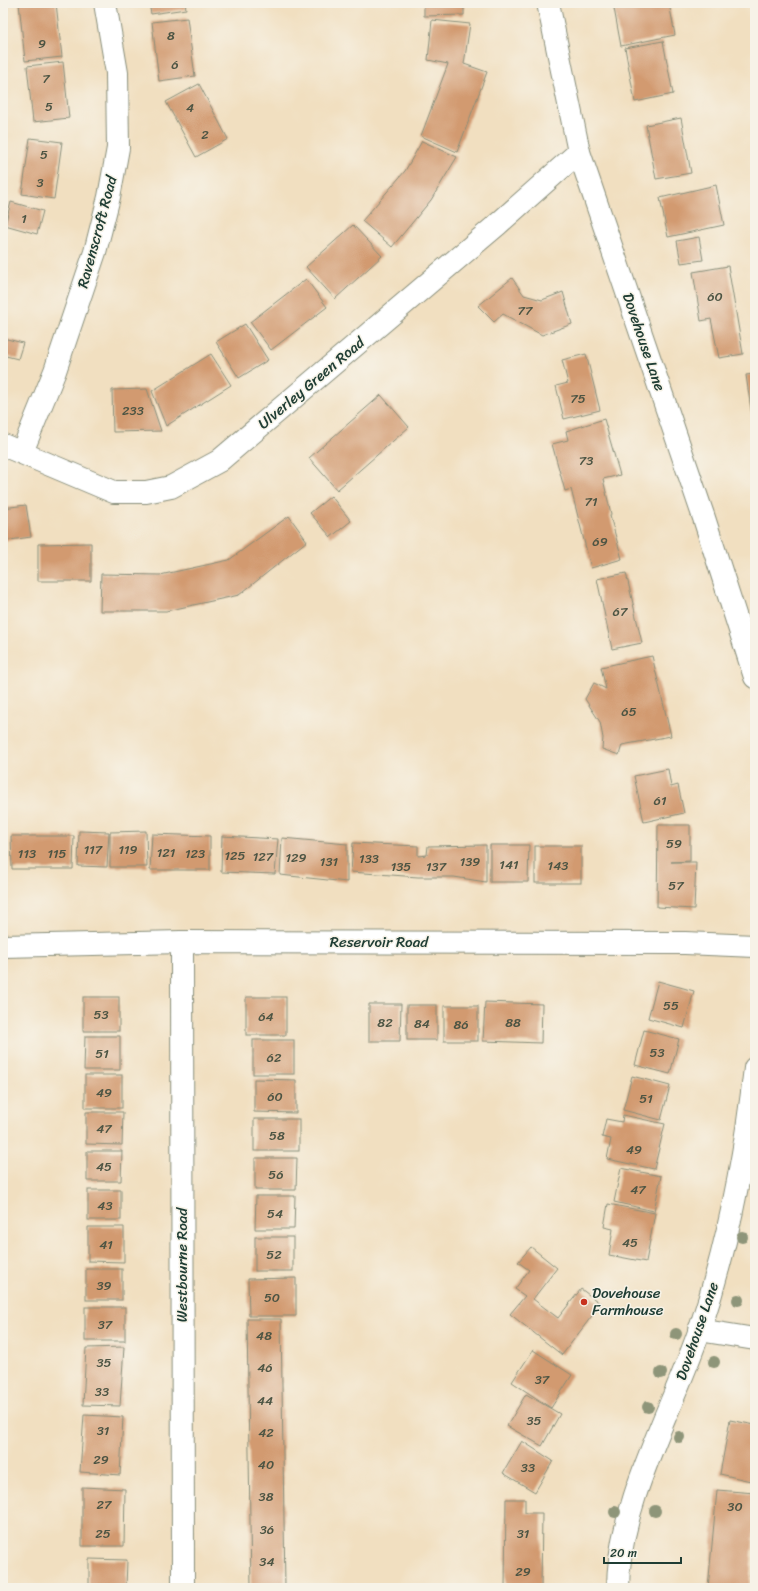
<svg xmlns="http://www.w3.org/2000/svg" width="758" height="1591" font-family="Sriracha,sans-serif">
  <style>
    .building { fill: #d29a70 }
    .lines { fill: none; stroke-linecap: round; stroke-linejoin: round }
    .street-casing { stroke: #888e7a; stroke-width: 24 }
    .secondary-casing { stroke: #888e7a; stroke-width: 24 }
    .street { stroke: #fff; stroke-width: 22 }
    .secondary { stroke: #fff; stroke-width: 22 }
    .tree { fill: #8e9579 }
    .poi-dot { fill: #c8321e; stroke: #f7f3e8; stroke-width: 1.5 }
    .labels { text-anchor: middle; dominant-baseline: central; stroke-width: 3; stroke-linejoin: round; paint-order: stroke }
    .number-label { font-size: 13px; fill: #4c5443 }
    .street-label { font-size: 15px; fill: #1f3d34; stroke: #f7f3e8 }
    .poi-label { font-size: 15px; fill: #1f3d34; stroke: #f7f3e8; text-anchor: start }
  </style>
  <rect width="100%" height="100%" fill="#f7f3e8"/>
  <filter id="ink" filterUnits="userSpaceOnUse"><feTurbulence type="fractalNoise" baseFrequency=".025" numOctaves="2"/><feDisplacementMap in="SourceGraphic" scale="8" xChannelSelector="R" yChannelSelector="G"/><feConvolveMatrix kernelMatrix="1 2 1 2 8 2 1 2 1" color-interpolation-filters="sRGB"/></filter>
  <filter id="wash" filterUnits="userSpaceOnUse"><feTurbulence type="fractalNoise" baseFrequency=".012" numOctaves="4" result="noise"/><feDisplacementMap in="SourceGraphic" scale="16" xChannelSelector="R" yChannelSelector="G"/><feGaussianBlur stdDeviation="0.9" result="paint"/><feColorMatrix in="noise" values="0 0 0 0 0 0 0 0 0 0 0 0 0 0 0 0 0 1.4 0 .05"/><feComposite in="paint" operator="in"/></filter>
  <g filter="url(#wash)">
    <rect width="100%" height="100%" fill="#f1dfc0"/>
    <g id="blocks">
      <!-- building -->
      <g class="building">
        <polygon points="19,3 56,3 62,57 25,61"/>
        <polygon points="149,3 185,3 186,9 151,14"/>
        <polygon points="424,3 464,3 464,15 424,16"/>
        <polygon points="613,3 669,3 675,35 621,46"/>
        <polygon points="187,18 195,76 159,81 152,22"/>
        <polygon points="432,20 470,24 464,64 487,72 457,152 421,136 448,64 428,60"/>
        <polygon points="663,41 673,94 635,102 625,48"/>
        <polygon points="63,62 69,118 33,122 27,66"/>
        <polygon points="199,84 228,139 196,157 166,102"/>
        <polygon points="681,118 691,173 656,179 646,125"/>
        <polygon points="30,138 62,142 54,199 22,194"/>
        <polygon points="422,141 457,157 431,200 392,247 362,221 405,171"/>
        <polygon points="716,185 724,225 668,237 660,198"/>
        <polygon points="11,202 43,211 37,234 5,225"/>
        <polygon points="353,225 382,256 335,299 306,267"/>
        <polygon points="699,237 703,260 681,263 677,241"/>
        <polygon points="728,266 743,354 719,358 711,319 701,321 693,272"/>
        <polygon points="512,278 524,295 542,300 563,292 572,324 542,335 503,314 494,322 478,306"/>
        <polygon points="306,279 327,307 271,350 250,322"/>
        <polygon points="245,324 268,360 239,378 216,342"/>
        <polygon points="3,338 23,343 18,359 6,356 3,363"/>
        <polygon points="211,354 231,385 166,426 152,391"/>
        <polygon points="586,354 600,410 564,419 556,386 568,383 562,360"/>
        <polygon points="755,374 755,430 754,430 746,375"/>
        <polygon points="147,389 161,431 113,432 112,390"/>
        <polygon points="381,395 409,427 337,490 309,458"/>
        <polygon points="604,419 620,475 603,479 611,514 610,516 622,559 591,568 571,489 565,491 552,444 568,440 566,431"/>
        <polygon points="331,496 351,521 331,537 310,513"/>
        <polygon points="26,505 31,537 3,541 3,508"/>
        <polygon points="289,516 307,541 239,595 166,611 100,611 101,574 160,575 229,560"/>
        <polygon points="91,543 91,581 38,581 38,544"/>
        <polygon points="626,573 642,643 612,649 597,579"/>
        <polygon points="652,656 671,736 622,745 619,755 602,749 603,738 600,722 585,699 594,683 606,689 601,667"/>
        <polygon points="668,769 671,787 678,785 684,813 644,822 634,776"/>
        <polygon points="658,825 690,825 690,861 671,862 696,862 694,909 657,907"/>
        <polygon points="79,831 109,832 107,867 78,866"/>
        <polygon points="146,831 147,867 110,867 110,832"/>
        <polygon points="152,834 210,836 210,870 150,870"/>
        <polygon points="11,836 74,836 73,869 12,869"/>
        <polygon points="222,836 278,839 275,874 221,872"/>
        <polygon points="282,838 347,844 347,882 280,875"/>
        <polygon points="353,843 418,846 418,856 427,855 428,846 486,845 486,882 454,877 418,877 351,872"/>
        <polygon points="490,845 529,845 528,882 490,882"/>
        <rect x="535" y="846" width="46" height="37"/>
        <polygon points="658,981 694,991 684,1028 648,1018"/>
        <rect x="83" y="997" width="36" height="34"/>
        <rect x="246" y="997" width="40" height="38"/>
        <polygon points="485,1002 542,1004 541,1043 483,1041"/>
        <polygon points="369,1004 401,1004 400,1041 369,1041"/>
        <rect x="407" y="1005" width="30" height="35"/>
        <rect x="444" y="1006" width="34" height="35"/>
        <polygon points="644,1030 679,1039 670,1074 635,1065"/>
        <polygon points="85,1036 120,1036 120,1070 84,1070"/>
        <rect x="253" y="1040" width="41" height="34"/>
        <rect x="85" y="1075" width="37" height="33"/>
        <polygon points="632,1076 670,1086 661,1120 623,1110"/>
        <polygon points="254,1079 296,1080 296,1113 254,1112"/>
        <polygon points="86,1112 123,1112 122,1145 86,1144"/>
        <polygon points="623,1115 665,1124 654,1169 607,1159 611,1139 602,1137 606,1119 622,1122"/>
        <rect x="254" y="1119" width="45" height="32"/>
        <polygon points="87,1151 122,1151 121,1181 87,1181"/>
        <polygon points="255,1158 297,1158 296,1190 255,1190"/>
        <polygon points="621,1168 661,1176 654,1211 614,1202"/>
        <rect x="88" y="1190" width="33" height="30"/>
        <polygon points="256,1196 295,1196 294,1229 255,1229"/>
        <polygon points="608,1204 655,1213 646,1262 609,1255 613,1229 604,1227"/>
        <polygon points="88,1227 124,1227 124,1262 88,1261"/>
        <rect x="255" y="1237" width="38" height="34"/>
        <polygon points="531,1247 557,1268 533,1299 558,1318 581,1289 601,1304 562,1355 510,1314 525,1296 515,1289 529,1270 518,1262"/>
        <rect x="86" y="1269" width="36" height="31"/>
        <polygon points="296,1278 296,1316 249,1316 248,1279"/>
        <rect x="85" y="1307" width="40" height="34"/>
        <polygon points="247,1319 281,1319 285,1588 251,1588"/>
        <polygon points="124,1347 120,1406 83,1405 86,1348"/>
        <polygon points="533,1350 572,1375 551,1408 512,1382"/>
        <polygon points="526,1394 560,1414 542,1446 507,1426"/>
        <polygon points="84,1415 123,1417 120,1475 80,1472"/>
        <polygon points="730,1420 755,1425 755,1482 720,1474"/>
        <polygon points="522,1441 553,1461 535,1492 503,1473"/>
        <polygon points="82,1487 125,1489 124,1546 82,1546"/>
        <polygon points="717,1490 755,1493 755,1519 749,1588 708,1588"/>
        <polygon points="506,1499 525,1499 525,1513 542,1513 541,1588 505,1588"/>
        <polygon points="89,1559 127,1560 126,1588 89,1588"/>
      </g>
    </g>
  </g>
  <g filter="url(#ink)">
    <use href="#blocks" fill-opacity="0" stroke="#888e7a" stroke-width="1"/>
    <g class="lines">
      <defs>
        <g id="street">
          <polyline points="3,445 114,492 146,492 171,487 219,461 498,224 579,152"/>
          <polyline points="22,452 55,371 95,252 109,197 118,148 117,73 105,3"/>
          <polyline points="182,942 183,1588"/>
          <polyline points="3,946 182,942 685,943 755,946"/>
          <polyline points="699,1330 755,1339"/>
        </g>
        <g id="secondary">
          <polyline points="548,3 579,152 704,518 755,677"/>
          <path d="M618,1588c0,-85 55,-179 82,-259 28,-84 45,-173 55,-261"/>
        </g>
      </defs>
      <!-- street casing -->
      <use href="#street" class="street-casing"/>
      <!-- secondary casing -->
      <use href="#secondary" class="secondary-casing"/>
      <!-- street -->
      <use href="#street" class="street"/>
      <!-- secondary -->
      <use href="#secondary" class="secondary"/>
    </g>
    <!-- trees -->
    <g class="tree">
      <circle cx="742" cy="1237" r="6"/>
      <circle cx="738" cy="1300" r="6"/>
      <circle cx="676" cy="1334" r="6"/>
      <circle cx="714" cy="1362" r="6"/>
      <circle cx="661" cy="1373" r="6"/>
      <circle cx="648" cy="1407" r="6"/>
      <circle cx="679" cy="1437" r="6"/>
      <circle cx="655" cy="1511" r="6"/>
      <circle cx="615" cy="1512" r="6"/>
    </g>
  </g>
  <!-- markers -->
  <circle class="poi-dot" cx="584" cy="1302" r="4"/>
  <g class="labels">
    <!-- number labels -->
    <g class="number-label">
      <text x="171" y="35">8</text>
      <text x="42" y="43">9</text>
      <text x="175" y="64">6</text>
      <text x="46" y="78">7</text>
      <text x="49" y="106">5</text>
      <text x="190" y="107">4</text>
      <text x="205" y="134">2</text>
      <text x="44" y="154">5</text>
      <text x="40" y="182">3</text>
      <text x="24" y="218">1</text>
      <text x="715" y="296">60</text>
      <text x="525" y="310">77</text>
      <text x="578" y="398">75</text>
      <text x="133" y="410">233</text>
      <text x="586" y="460">73</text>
      <text x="591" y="501">71</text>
      <text x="600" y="541">69</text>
      <text x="620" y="611">67</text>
      <text x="629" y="711">65</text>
      <text x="660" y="800">61</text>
      <text x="674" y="843">59</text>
      <text x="93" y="849">117</text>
      <text x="128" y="849">119</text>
      <text x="166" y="852">121</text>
      <text x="27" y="853">113</text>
      <text x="57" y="853">115</text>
      <text x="195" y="853">123</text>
      <text x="235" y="855">125</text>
      <text x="263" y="856">127</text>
      <text x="296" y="857">129</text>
      <text x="369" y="858">133</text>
      <text x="329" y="861">131</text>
      <text x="470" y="861">139</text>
      <text x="509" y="864">141</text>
      <text x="558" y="865">143</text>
      <text x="401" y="866">135</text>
      <text x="436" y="866">137</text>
      <text x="676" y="885">57</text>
      <text x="671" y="1005">55</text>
      <text x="101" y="1014">53</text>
      <text x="266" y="1016">64</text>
      <text x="385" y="1022">82</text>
      <text x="513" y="1022">88</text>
      <text x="422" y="1023">84</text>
      <text x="461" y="1024">86</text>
      <text x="657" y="1052">53</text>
      <text x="102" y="1053">51</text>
      <text x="274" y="1057">62</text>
      <text x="104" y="1092">49</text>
      <text x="275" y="1096">60</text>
      <text x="646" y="1098">51</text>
      <text x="104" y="1128">47</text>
      <text x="277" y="1135">58</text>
      <text x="634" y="1149">49</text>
      <text x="104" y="1166">45</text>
      <text x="276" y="1174">56</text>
      <text x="638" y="1189">47</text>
      <text x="105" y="1205">43</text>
      <text x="275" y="1213">54</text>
      <text x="630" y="1242">45</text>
      <text x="106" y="1244">41</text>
      <text x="274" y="1254">52</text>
      <text x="104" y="1285">39</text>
      <text x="272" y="1297">50</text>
      <text x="105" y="1324">37</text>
      <text x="264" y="1335">48</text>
      <text x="104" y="1362">35</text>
      <text x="265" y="1367">46</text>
      <text x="542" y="1379">37</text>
      <text x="102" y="1391">33</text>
      <text x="265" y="1400">44</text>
      <text x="534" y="1420">35</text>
      <text x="103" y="1430">31</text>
      <text x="266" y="1432">42</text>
      <text x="101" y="1459">29</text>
      <text x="266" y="1464">40</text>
      <text x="528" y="1467">33</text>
      <text x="266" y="1496">38</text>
      <text x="104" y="1504">27</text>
      <text x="735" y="1506">30</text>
      <text x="267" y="1529">36</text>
      <text x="103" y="1533">25</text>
      <text x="523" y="1533">31</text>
      <text x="267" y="1561">34</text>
      <text x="523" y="1571">29</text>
    </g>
    <!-- street labels -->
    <g class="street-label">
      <text transform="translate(97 232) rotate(-75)">Ravenscroft Road</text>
      <text transform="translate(644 342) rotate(71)">Dovehouse Lane</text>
      <text transform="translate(311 383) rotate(-40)">Ulverley Green Road</text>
      <text x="379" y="942">Reservoir Road</text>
      <text transform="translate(182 1265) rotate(-90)">Westbourne Road</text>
      <text transform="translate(697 1331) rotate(-71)">Dovehouse Lane</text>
    </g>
    <!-- poi labels -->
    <g class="poi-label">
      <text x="592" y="1293">Dovehouse<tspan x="592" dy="17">Farmhouse</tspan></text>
    </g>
  </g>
  <!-- margin -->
  <rect width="758" height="1591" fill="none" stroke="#f7f3e8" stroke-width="16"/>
  <!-- scale -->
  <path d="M604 1557v6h77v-6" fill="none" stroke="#1f3d34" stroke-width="2"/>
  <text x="610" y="1557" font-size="12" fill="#1f3d34" stroke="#f7f3e8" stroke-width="3" paint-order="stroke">20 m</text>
</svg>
